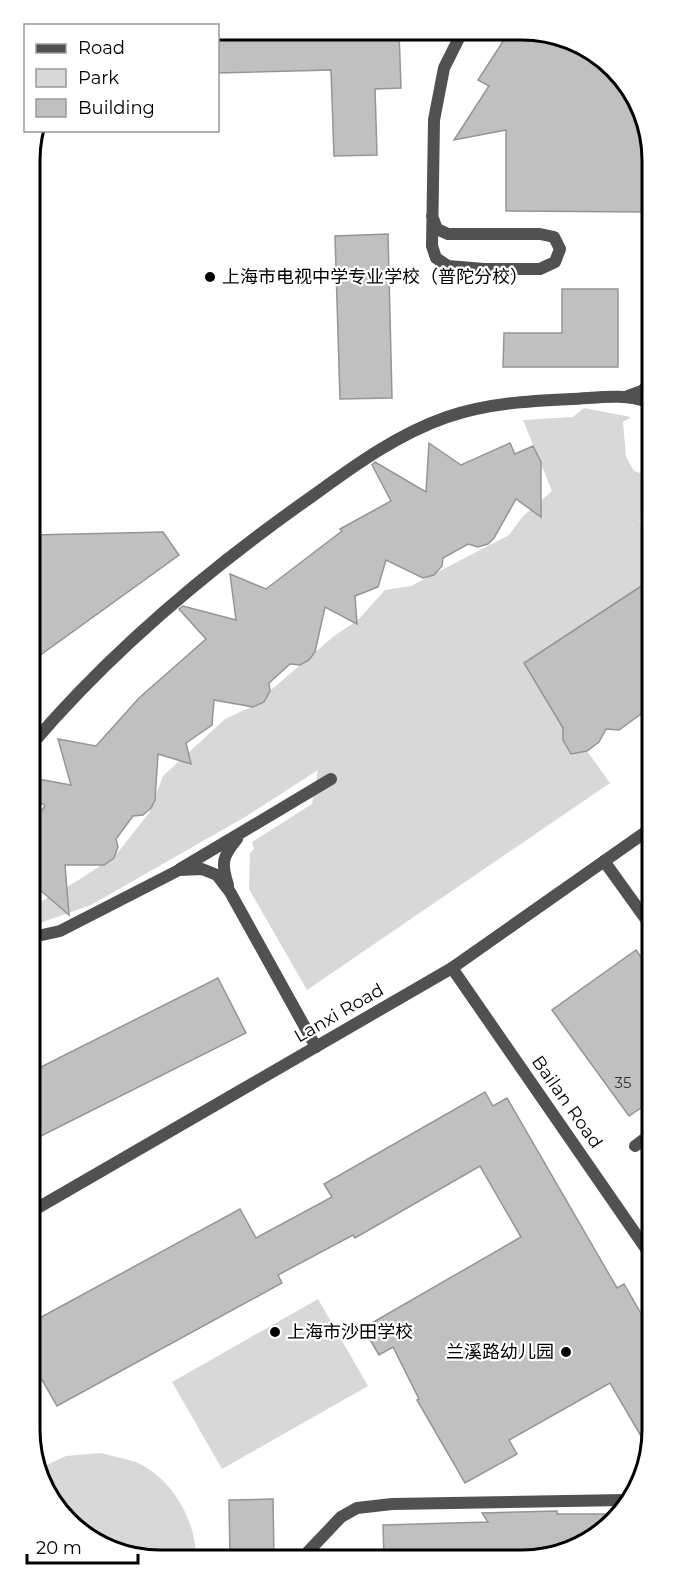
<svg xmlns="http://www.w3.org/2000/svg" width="682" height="1590" font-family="Montserrat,'Noto Sans SC',sans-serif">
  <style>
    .green { fill: #d8d8d8 }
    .building { fill: #c0c0c0; stroke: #959595; stroke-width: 1.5 }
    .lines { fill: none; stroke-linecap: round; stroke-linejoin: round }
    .service { stroke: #515151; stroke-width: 12 }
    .minor { stroke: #515151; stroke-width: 12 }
    .tertiary { stroke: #515151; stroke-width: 12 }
    .poi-dot { fill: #000; stroke: #fff; stroke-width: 2 }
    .labels { text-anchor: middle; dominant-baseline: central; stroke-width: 4.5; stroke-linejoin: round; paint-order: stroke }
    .number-label { font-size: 15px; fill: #303030 }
    .poi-label { font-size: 18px; fill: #000; stroke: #fff; text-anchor: start }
    .street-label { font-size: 18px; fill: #000; stroke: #fff }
    .rim { fill: none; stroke: #000; stroke-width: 3 }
  </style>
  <rect width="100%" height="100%" fill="#fff"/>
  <!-- green -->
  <g class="green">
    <polygon points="584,408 631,417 623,422 626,457 634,471 649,476 649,513 639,520 649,535 649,581 536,656 587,751 610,783 307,990 249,889 250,853 254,849 252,842 312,804 318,770 245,817 91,905 37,924 33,923 33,904 35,905 77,881 115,856 149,813 163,776 225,719 251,707 334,636 358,620 385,590 411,586 509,535 523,516 552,491 523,420 573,417"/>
    <polygon points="318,1299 368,1386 222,1469 172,1382"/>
    <path d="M101,1453c10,3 21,5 32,8 37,14 63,58 63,96l-60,1 -62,-31 -36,-58 28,-13z"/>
  </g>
  <!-- building -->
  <g class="building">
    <polygon points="218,30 399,32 401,88 375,89 377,155 334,156 331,70 218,73"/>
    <polygon points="509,32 547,33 613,68 648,127 648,212 506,211 506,130 454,140 489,86 478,80"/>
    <polygon points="388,234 392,398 340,399 335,236"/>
    <polygon points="562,289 618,289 618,367 503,367 504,333 562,333"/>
    <polygon points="429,443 461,465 510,443 515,454 533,446 541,462 541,517 516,499 494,538 488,544 478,547 468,544 443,558 442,566 434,575 423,578 386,560 378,587 355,596 357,624 325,607 315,652 309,660 300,665 290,664 269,683 270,691 264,702 253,707 214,700 212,725 186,743 191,764 158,754 155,800 151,808 143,815 133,816 116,839 118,847 114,858 104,865 65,865 69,915 33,884 32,823 45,806 32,795 32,778 71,785 58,739 96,746 139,698 206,639 179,609 183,606 236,620 230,574 266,589 342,531 340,529 391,501 372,465 375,462 426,492"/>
    <polygon points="163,532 179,555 32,661 32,535"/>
    <polygon points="649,581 649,708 619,730 606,729 599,742 587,751 571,754 563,740 563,728 524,663"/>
    <polygon points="636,950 650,970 651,1101 629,1116 552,1010"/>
    <polygon points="218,978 246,1033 33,1140 33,1071"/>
    <polygon points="485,1092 493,1106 507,1098 617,1288 624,1284 651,1331 652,1438 648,1448 610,1383 509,1440 517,1454 465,1483 417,1400 419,1399 393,1347 379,1355 363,1328 521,1237 480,1166 355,1238 353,1235 278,1275 282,1283 57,1406 34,1366 34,1321 240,1209 256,1238 332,1197 324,1184"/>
    <polygon points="273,1499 274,1557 230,1557 229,1500"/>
    <polygon points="557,1511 557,1514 620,1514 555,1556 384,1556 383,1525 488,1522 482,1513"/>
  </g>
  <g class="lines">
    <!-- service -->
    <g class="service">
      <polyline points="432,216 437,229 448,234 540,234 554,237 560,249 555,262 540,269 484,269 448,266 436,258 432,246 434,120 444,68 462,32"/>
      <polyline points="628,396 642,391 648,385"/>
      <path d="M32,744c82,-96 179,-177 282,-249 41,-30 84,-61 133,-78 41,-14 82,-16 125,-18 24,-1 53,-6 76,3"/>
      <polyline points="604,861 650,925"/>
      <polyline points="180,869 331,779"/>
      <path d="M228,885c-7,-22 -6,-28 9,-46"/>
      <polyline points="33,937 60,931 179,870 202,869 217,875 230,892 316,1047"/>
      <polyline points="635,1146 651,1134"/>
      <polyline points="303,1557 341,1517 357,1508 392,1504 626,1500"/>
    </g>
    <!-- minor -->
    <polyline class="minor" points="452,968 651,1256"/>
    <!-- tertiary -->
    <polyline class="tertiary" points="34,1210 452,968 650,829"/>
  </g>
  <!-- markers -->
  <g class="poi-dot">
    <circle cx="210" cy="277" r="6"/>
    <circle cx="275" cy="1332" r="6"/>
    <circle cx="566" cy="1352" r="6"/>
  </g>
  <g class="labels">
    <!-- number labels -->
    <g class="number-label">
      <text x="623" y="1082">35</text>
    </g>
    <!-- poi labels -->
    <g class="poi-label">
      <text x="222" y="277">上海市电视中学专业学校（普陀分校）</text>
      <text x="287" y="1332">上海市沙田学校</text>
      <text x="554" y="1352" text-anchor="end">兰溪路幼儿园</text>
    </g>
    <!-- street labels -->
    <g class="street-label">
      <text transform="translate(339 1013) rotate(-30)">Lanxi Road</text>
      <text transform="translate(567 1102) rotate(55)">Bailan Road</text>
    </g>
  </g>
  <!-- crop -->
  <path d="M0 0H682V1590H0ZM160 40H522A120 120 0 0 1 642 160V1430A120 120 0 0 1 522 1550H160A120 120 0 0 1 40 1430V160A120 120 0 0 1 160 40Z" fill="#fff" fill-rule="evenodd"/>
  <path class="rim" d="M160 40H522A120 120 0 0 1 642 160V1430A120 120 0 0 1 522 1550H160A120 120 0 0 1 40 1430V160A120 120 0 0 1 160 40Z"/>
  <!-- legend -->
  <rect x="24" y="24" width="195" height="108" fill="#ffffff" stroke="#999999" stroke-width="1.5"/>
  <rect x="36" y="44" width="30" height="9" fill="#515151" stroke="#999999" stroke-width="1.5"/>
  <text x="78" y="54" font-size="18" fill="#000000">Road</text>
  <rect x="36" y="69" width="30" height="18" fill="#d8d8d8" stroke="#999999" stroke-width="1.5"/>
  <text x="78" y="84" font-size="18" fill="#000000">Park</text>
  <rect x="36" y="99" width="30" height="18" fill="#c0c0c0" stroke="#999999" stroke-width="1.5"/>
  <text x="78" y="114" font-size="18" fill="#000000">Building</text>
  <!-- scale -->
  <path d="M27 1554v9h111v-9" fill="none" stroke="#000000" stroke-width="3"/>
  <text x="36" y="1554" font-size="18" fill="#000000" stroke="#ffffff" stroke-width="4.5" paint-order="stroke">20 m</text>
</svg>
